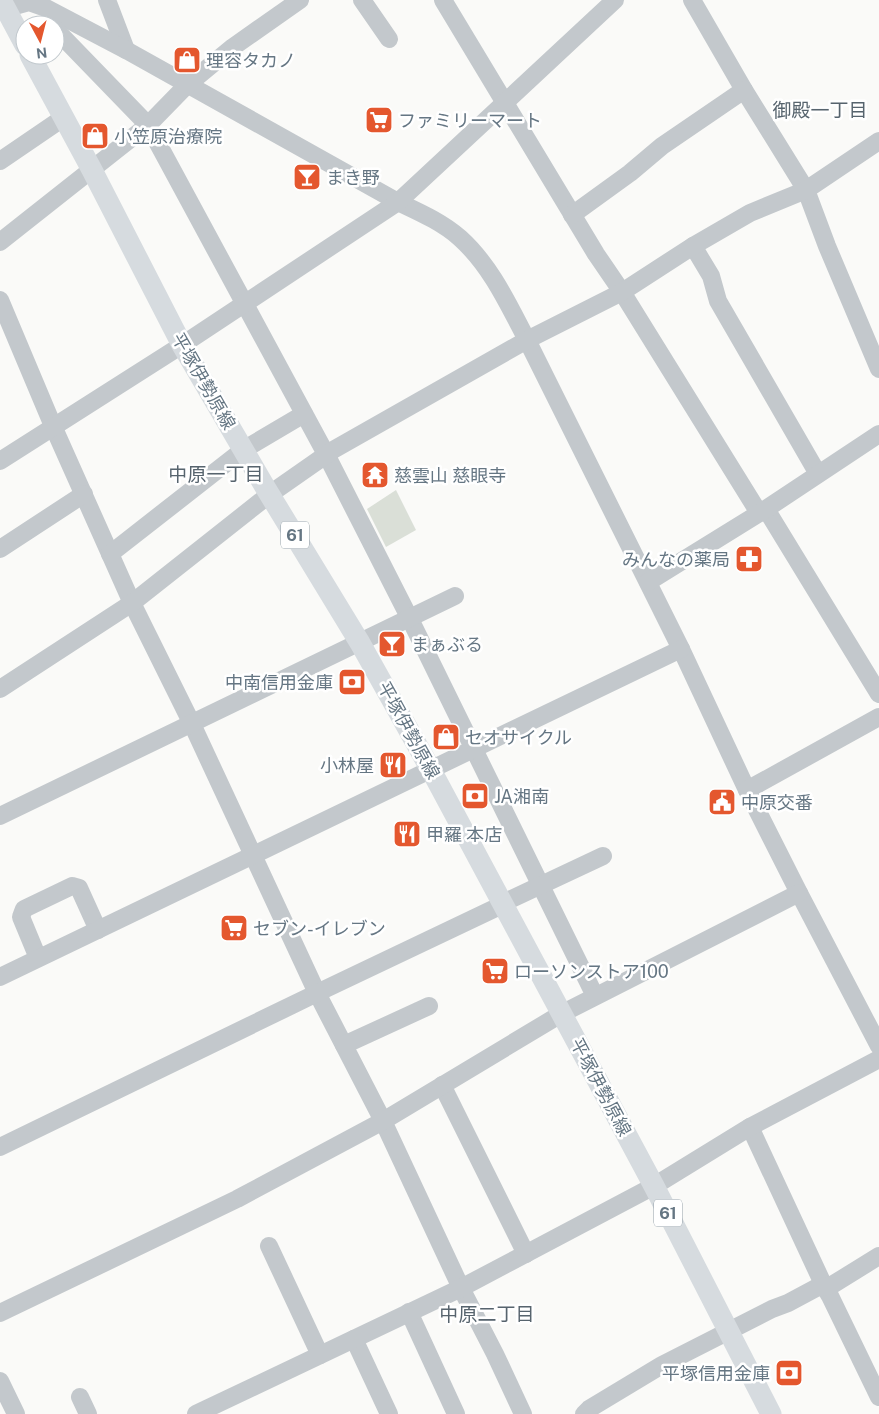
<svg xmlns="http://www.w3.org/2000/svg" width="879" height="1414" font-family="'Public Sans','Noto Sans JP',sans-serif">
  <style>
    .green { fill: #dadfd7 }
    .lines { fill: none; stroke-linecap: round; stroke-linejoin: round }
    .minor { stroke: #c3c8cc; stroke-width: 18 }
    .major { stroke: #d6dbdf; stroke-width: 21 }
    .labels { text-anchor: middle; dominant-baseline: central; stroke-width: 5; stroke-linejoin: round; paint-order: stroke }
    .shield { fill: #fff; stroke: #939fa8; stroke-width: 1 }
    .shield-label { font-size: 16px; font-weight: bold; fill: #657683 }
    .poi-label { font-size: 18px; fill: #657683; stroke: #fff; text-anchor: start }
    .street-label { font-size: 18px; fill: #657683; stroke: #fff }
    .neighbourhood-label { font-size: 19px; fill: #57646e; stroke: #fff }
  </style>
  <rect width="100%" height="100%" fill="#fafaf8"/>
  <!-- green -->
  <polygon class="green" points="396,490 416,530 386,547 367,509"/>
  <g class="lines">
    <!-- minor -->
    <g class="minor">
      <polyline points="107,0 126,50"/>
      <polyline points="362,0 389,39"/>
      <polyline points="443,0 596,254 622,292 759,513"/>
      <polyline points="692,0 744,90 806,190 827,246 879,369"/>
      <path d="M0,10l29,-8 17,6 80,42 272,152c21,10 44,20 62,36 31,28 48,66 67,102l154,309 66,141 52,103 80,153"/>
      <polyline points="55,29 148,125 327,456 410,619 595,996"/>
      <polyline points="0,161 63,118"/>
      <polyline points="572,215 630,173 662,146 744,90"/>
      <polyline points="0,242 148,125 187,85 233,47 300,0"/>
      <polyline points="693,246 711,276 718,301 818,474"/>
      <polyline points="0,300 53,426 132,603 192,724 317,993 383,1121 461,1288 495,1354 523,1414"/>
      <polyline points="0,461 182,345 398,202 615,0"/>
      <polyline points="766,509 879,694"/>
      <polyline points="0,549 84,494"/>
      <polyline points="110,554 243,450 304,414"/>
      <polyline points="648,582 766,509 879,434"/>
      <polyline points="0,689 132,603 270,494 333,450 527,340 622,292 693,246 750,213 806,190 879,141"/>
      <polyline points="747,790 879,717"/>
      <polyline points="0,816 455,596"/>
      <polyline points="503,903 603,856"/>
      <polyline points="38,958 21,917 24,909 72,886 79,888 98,930"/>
      <polyline points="0,977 681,649"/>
      <polyline points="344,1045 429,1006"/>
      <polyline points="442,1085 526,1254"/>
      <polyline points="750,1127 824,1286 830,1296 879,1397"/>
      <polyline points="0,1147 317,993 504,904"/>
      <polyline points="269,1246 320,1355"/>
      <polyline points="409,1312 456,1414"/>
      <polyline points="0,1313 237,1199 383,1121 561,1014 799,893"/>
      <polyline points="354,1339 389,1414"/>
      <polyline points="0,1381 16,1414"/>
      <polyline points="80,1397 88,1414"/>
      <polyline points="196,1414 461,1288 654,1186 750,1127 879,1059"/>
      <polyline points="584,1414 589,1409 662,1365 772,1309 788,1303 816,1288 832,1285 879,1256"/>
    </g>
    <!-- major -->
    <g class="major">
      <polyline points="1,0 25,45"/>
      <polyline points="30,55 92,170 182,345 265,487 360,643 431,770 654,1186 771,1414"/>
    </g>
  </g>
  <!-- icons -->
  <defs>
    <symbol id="shop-square" viewBox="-11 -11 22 22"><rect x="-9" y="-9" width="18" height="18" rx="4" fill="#e4572e" stroke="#fff"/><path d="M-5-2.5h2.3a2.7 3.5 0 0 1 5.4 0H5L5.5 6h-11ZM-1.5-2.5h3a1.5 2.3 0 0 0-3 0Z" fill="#fff"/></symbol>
    <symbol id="supermarket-square" viewBox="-11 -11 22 22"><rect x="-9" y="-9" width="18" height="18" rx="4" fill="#e4572e" stroke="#fff"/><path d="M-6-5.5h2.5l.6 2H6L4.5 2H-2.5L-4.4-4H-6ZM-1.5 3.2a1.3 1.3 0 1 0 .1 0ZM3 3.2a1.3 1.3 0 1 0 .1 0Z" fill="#fff"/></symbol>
    <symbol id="bar-square" viewBox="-11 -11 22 22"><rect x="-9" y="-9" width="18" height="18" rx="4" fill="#e4572e" stroke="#fff"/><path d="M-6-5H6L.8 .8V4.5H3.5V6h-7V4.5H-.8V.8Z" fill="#fff"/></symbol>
    <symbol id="temple-square" viewBox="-11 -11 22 22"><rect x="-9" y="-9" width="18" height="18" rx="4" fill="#e4572e" stroke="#fff"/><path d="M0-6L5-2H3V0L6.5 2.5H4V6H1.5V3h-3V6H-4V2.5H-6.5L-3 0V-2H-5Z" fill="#fff"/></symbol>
    <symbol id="pharmacy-square" viewBox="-11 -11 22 22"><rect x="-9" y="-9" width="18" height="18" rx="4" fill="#e4572e" stroke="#fff"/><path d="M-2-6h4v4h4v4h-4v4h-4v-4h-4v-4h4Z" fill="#fff"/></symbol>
    <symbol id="bank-square" viewBox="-11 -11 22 22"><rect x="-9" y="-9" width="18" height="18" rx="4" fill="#e4572e" stroke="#fff"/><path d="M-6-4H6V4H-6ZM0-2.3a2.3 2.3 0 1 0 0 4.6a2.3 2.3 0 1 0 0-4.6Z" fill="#fff"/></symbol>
    <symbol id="restaurant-square" viewBox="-11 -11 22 22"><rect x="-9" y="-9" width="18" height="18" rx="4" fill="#e4572e" stroke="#fff"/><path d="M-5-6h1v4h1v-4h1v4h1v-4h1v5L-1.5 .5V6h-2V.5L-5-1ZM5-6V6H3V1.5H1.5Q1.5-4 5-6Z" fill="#fff"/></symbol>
    <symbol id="civic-square" viewBox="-11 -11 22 22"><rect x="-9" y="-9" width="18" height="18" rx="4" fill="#e4572e" stroke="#fff"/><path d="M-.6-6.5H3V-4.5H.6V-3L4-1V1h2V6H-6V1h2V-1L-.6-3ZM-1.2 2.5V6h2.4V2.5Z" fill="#fff"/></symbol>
  </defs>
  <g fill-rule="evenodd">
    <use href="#shop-square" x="171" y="44" width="32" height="32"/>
    <use href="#supermarket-square" x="363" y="104" width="32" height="32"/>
    <use href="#shop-square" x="79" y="120" width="32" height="32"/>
    <use href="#bar-square" x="291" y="161" width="32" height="32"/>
    <use href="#temple-square" x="359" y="459" width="32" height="32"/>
    <use href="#pharmacy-square" x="733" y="543" width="32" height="32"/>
    <use href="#bar-square" x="376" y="628" width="32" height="32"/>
    <use href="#bank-square" x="336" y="666" width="32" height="32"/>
    <use href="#shop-square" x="430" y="721" width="32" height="32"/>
    <use href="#restaurant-square" x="377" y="749" width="32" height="32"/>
    <use href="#bank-square" x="459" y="780" width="32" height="32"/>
    <use href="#civic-square" x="706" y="786" width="32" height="32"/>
    <use href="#restaurant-square" x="391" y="818" width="32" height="32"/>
    <use href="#supermarket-square" x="218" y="912" width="32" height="32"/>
    <use href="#supermarket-square" x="479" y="955" width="32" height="32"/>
    <use href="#bank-square" x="773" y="1357" width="32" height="32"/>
  </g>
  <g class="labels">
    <!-- shield labels -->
    <g class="shield">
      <rect x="281" y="521.5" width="28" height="27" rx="4"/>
      <rect x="654" y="1199.5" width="28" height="27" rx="4"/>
    </g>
    <g class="shield-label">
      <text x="295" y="535">61</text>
      <text x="668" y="1213">61</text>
    </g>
    <!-- poi labels -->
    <g class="poi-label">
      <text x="206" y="60">理容タカノ</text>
      <text x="398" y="120">ファミリーマート</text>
      <text x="114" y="136">小笠原治療院</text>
      <text x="326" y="177">まき野</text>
      <text x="394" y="475">慈雲山 慈眼寺</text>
      <text x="730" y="559" text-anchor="end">みんなの薬局</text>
      <text x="411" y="644">まぁぶる</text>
      <text x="333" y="682" text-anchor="end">中南信用金庫</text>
      <text x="465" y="737">セオサイクル</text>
      <text x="374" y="765" text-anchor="end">小林屋</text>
      <text x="494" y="796">JA湘南</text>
      <text x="741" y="802">中原交番</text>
      <text x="426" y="834">甲羅 本店</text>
      <text x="253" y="928">セブン-イレブン</text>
      <text x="514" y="971">ローソンストア100</text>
      <text x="770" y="1373" text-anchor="end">平塚信用金庫</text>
    </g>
    <!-- street labels -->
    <g class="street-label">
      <text transform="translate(204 381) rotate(60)">平塚伊勢原線</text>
      <text transform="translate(409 730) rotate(61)">平塚伊勢原線</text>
      <text transform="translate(601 1087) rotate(62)">平塚伊勢原線</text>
    </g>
    <!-- neighbourhood labels -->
    <g class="neighbourhood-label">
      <text x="820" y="110">御殿一丁目</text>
      <text x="216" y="474">中原一丁目</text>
      <text x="487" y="1314">中原二丁目</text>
    </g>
  </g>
  <!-- north arrow -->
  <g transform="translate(40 40) rotate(173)"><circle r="24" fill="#ffffff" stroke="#c1c8cd"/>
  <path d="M0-4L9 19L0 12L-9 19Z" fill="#e4572e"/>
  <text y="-8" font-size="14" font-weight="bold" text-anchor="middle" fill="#657683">N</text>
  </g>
</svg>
